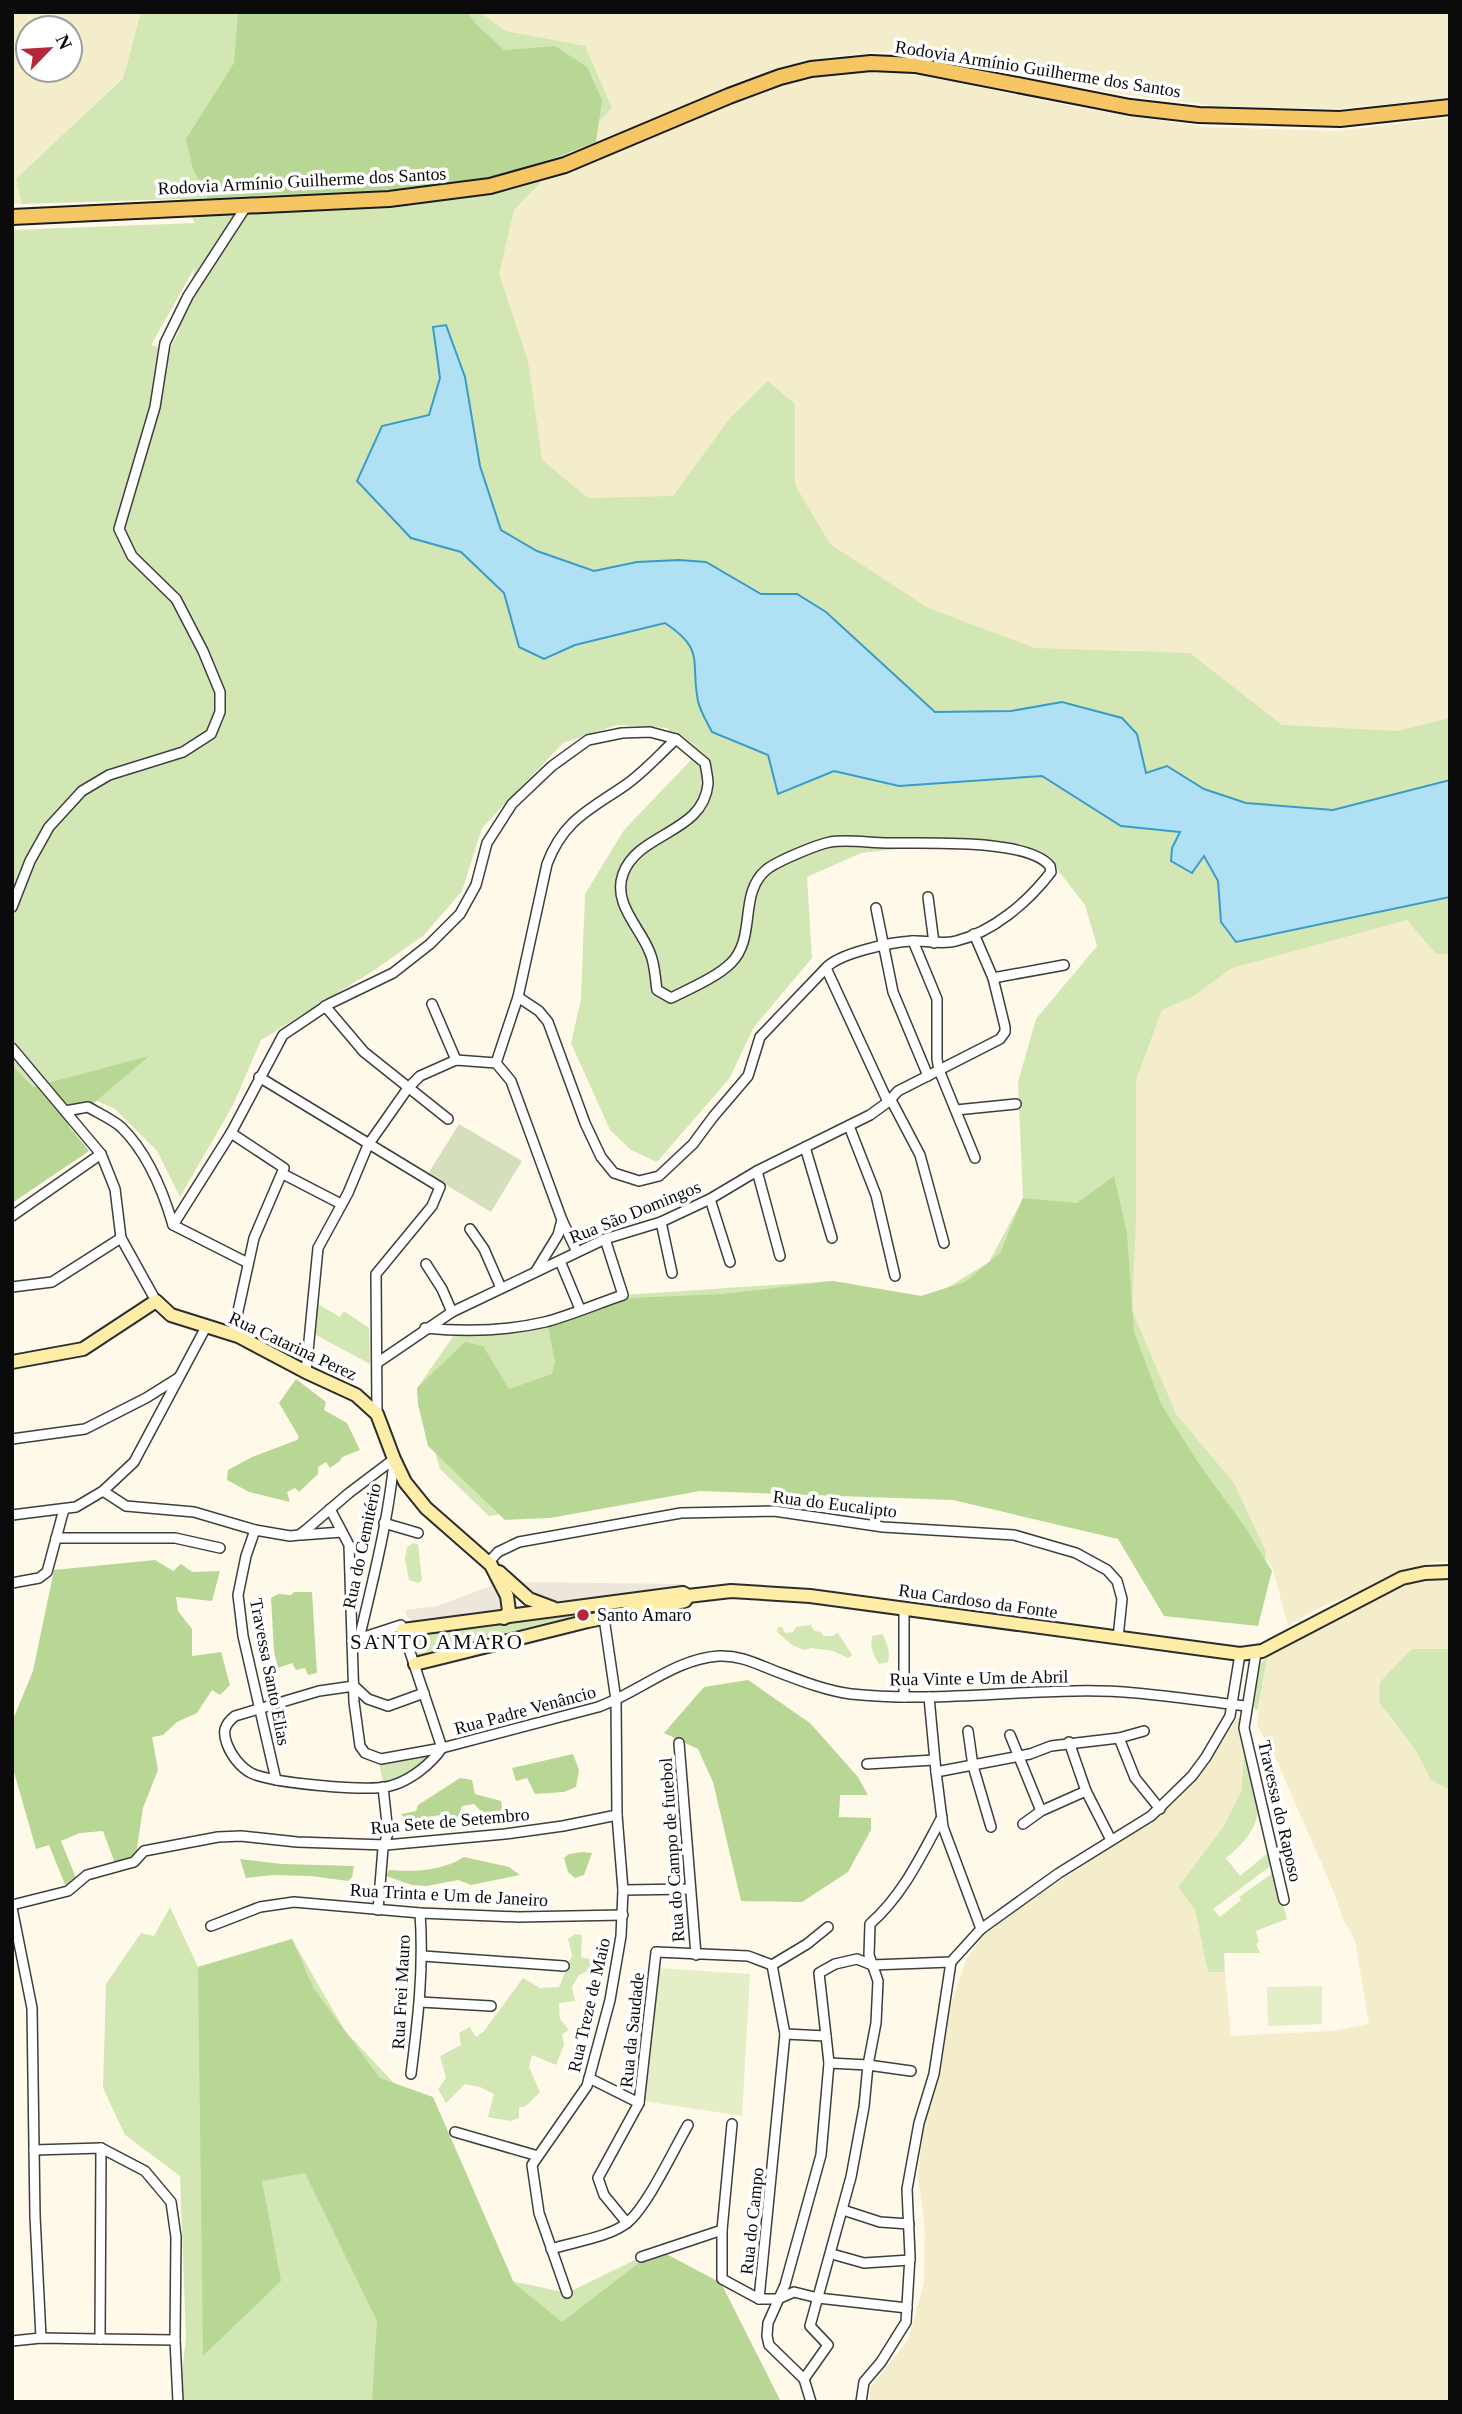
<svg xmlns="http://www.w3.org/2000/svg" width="1462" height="2414" font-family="'Times New Roman',serif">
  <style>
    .farmland { fill: #f3edcb; fill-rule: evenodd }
    .green { fill: #d3e7b5; fill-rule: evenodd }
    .forest { fill: #b8d795 }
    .cemetery { fill: #d6dfbd }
    .pitch { fill: #e4efc7 }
    .plaza { fill: #ede7db }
    .water { fill: #b0e0f4; stroke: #399bc9; stroke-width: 2 }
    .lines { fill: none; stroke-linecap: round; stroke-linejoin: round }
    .street-casing { stroke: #3e3e3e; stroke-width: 12 }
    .secondary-casing { stroke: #2d2d2d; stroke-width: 16 }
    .primary-casing { stroke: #1c1c1c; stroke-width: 18 }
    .street { stroke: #fff; stroke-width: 9 }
    .secondary { stroke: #fdeda6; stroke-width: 12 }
    .primary { stroke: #f5c663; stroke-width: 14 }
    .poi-dot { fill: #b72739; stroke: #fff; stroke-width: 2.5 }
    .labels { text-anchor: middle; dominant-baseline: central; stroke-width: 7; stroke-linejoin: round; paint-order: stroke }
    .street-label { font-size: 18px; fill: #0b0b0b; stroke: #fff }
    .poi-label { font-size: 18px; fill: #0b0b0b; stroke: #fff; text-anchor: start }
    .quarter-label { font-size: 21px; letter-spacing: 2px; fill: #0b0b0b; stroke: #fff }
  </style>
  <rect width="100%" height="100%" fill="#fff9ea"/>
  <!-- farmland -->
  <g class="farmland">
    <path d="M12,12h129l-18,65 -106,102 5,25h-10zM28,28h42v42h-42z"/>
    <polygon points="471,12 1450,12 1450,98 1337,109 1215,106 1115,93 1001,69 917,54 899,51 871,53 830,57 789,65 596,142 602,100 504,50"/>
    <polygon points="872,71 899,71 1081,108 1205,127 1337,131 1450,117 1450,749 1311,783 1052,681 705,507 538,503 482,207 499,194 567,173 757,93 809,77"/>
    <polygon points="1408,920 1436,954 1450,954 1450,1562 1433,1562 1323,1606 1288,1626 1273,1570 1246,1526 1199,1464 1134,1332 1127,1233 1125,1108 1162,1010 1194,996 1232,968 1300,945"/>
    <polygon points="1450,1573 1450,1649 1387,1714 1416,1751 1431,1780 1450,1790 1450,2402 870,2402 870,2388 908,2340 924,2283 925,2229 918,2176 924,2121 940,2078 949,2008 967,1958 986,1932 1110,1847 1150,1823 1189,1788 1216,1752 1237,1718 1243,1718 1245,1745 1241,1792 1224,1826 1178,1887 1195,1910 1208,1972 1225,1972 1231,2036 1333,2031 1369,2024 1355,1940 1343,1919 1331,1885 1275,1757 1257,1725 1267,1658 1263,1652 1395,1581"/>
  </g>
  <!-- green -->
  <g class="green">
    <path d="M141,12h339l25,19 80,15 27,62 -98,102 -15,64 29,87 14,99 46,38 85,-2 57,-78 38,-37 27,23v81l35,59 98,64 107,40 155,5 92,72 115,6 53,-13v236h-14l-29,-34 -175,48 -38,28 -32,14 -26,70v142l-4,88 44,104 58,69 32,69 -6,64 -94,-35 -74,-74 -410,-22 -193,31 -49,-47 -23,-81 40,-57 62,-5 104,-31 210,-14 88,15 24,-7 44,-27 34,-64 -5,-116 18,-63 61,-73 -12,-41 -35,-45 -86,-18 -103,11 -54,24 5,81 -58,69 -25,52 -72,83 -26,-12 -21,-20 -39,-87 10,-44 4,-105 39,-64 67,-70 -24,-32 -50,-3 -54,18 -81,85 -20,63 -38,44 -51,36 -112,69 -28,65 -53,92 -23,-46 -42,-42 -47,-21 -35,-1 -21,-22v-835l183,-7 -15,-24 -158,5 -6,-25 107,-101zM195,267l-17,66 -9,17 -18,-5z"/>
    <polygon points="316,1303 340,1317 344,1311 369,1328 370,1364 305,1329"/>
    <polygon points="413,1543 418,1544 422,1580 418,1583 409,1580 405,1559 407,1547"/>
    <polygon points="588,1611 589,1615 418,1657 411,1638 413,1633"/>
    <polygon points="811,1625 814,1631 821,1632 823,1636 832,1636 838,1633 852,1655 848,1658 833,1651 812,1648 804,1650 792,1645 777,1632 778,1627 782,1627 785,1633 793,1632 796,1627"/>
    <path d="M883,1634c3,11 8,15 5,28l-9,2c-6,-10 -9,-16 -7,-28z"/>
    <polygon points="1412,1649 1450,1649 1450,1790 1431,1780 1416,1751 1379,1702 1380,1682"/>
    <path d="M1267,1658l-9,53 -4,-3c-3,-14 0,-43 13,-50z"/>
    <path d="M1245,1745c12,53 29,74 -19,113l14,18 30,-25 3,13 -60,45 7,8 21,-17 -2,-3 35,-25 13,47 -31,12 3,11 -3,2 4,9h-36l1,19h-17l-13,-62 -17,-23 46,-61 17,-34z"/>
    <path d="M434,1752c-14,14 -30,28 -51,31l-4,-20z"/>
    <polygon points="170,1907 198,1967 292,1939 345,2031 423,2114 475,2273 567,2293 641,2257 766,2402 179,2402 186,2337 180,2176 125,2135 103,2088 106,1984 141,1933 154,1936"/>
    <polygon points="575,1934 582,1935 581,1957 592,1960 590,1970 579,1975 572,1987 575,2001 559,2003 560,2019 569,2030 562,2034 564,2045 556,2065 532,2055 529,2067 540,2092 525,2107 519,2107 519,2118 510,2121 488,2117 494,2094 480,2087 465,2084 446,2103 438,2089 446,2078 440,2056 461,2045 459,2033 470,2027 476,2037 484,2031 523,1978 540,1988 559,1987 572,1955 568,1939"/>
  </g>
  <!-- forest -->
  <g class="forest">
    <path d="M238,12h229l9,12 28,26 51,-4 32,21 15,33 -6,42c-49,20 -101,37 -154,43 -77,8 -156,8 -234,13l-15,-29 -7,-30 48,-76z"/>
    <polygon points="149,1056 68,1125 89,1151 12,1203 12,1065 33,1087"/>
    <polygon points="1114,1176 1127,1233 1134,1332 1161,1404 1199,1464 1245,1527 1272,1571 1258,1626 1164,1616 1118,1539 953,1500 700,1491 550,1518 505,1520 428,1446 418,1404 417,1388 465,1342 483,1346 509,1389 552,1374 555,1362 547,1321 609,1299 723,1294 833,1281 921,1296 965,1282 1000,1253 1023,1198 1077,1203"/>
    <polygon points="296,1379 326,1402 324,1410 347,1423 360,1450 342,1457 340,1461 330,1468 326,1462 318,1467 318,1474 299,1492 295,1488 287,1492 290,1502 249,1492 227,1480 228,1470 252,1457 297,1440 299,1437 279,1403"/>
    <polygon points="155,1560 173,1571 181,1564 192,1572 220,1571 212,1601 176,1597 178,1611 192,1629 192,1656 221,1652 230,1685 220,1695 212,1690 197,1713 177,1722 163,1735 152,1737 158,1770 143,1808 135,1861 116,1866 103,1831 80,1833 61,1841 78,1883 66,1887 49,1845 36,1849 12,1765 12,1722 33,1671 54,1570"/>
    <polygon points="294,1592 312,1592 317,1673 308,1675 305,1668 296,1670 292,1663 278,1668 274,1651 271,1598 278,1594 291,1595"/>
    <polygon points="748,1680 810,1723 858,1777 868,1795 840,1795 839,1817 871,1818 871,1830 848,1872 802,1902 741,1901 713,1782 698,1749 664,1733 704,1687"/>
    <polygon points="573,1754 579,1770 576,1787 564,1792 535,1794 527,1778 516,1781 512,1768"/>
    <polygon points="460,1778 472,1780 475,1794 501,1801 504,1816 483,1813 474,1804 462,1806 458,1818 441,1815 406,1820 401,1814 416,1811 418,1805"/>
    <polygon points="582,1852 592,1853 584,1875 575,1878 568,1872 564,1858 569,1854"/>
    <path d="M464,1857l45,10 11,8 -49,10 -13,-5 -31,6 -15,-1 -26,-9 3,-6c26,2 53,1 75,-13z"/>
    <polygon points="240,1859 282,1864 354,1866 352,1877 348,1881 311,1876 273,1875 246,1878"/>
    <polygon points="292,1939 314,1989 380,2078 433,2097 514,2283 562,2322 657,2249 721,2283 781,2402 372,2402 377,2321 305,2173 262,2181 281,2281 203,2356 198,1967"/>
  </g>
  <!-- cemetery -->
  <polygon class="cemetery" points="459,1124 522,1161 491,1212 428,1174"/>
  <!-- pitch -->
  <g class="pitch">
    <polygon points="656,1968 750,1974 742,2116 643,2101"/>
    <polygon points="1322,1986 1322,2024 1268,2026 1267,1987"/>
  </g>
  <!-- plaza -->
  <g class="plaza">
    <polygon points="488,1572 504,1603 504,1609 500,1613 414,1623 407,1616 405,1610 437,1606 491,1586"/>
    <polygon points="518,1582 684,1584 684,1590 563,1605 539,1601"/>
  </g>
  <!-- water -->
  <path class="water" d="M446,325l19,52 15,89 21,64 36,21 57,20 43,-9 42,-2 27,2 55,32h36l29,18 109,100 76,-1 51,-9 60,16 15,16 9,39 21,-7 37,23 42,14 87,7 117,-30v117l-214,45 -15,-20 -3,-41 -14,-25 -12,17 -21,-12 1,-13 8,-16 -59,-6 -79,-50 -143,10 -65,-15 -56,23 -10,-39 -56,-23c-5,-10 -12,-21 -14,-31 -8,-40 8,-51 -33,-78l-90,22 -31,14 -25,-12 -15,-54 -43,-41 -50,-14 -54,-57 25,-55 47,-11 11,-37 -7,-51z"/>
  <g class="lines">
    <defs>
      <g id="street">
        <polyline points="928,897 934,943"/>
        <polyline points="12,907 30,861 49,827 82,791 109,775 183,752 211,734 220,712 220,692 203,651 176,599 132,556 119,529 155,407 165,343 188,296 247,205"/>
        <polyline points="876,908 893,992 928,1076"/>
        <polyline points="913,941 937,999 937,1059 939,1070 975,1158"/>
        <polyline points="993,978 1064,965"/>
        <polyline points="518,997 539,1011 548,1022 585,1123 601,1157 614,1173 639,1181 659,1176 693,1144 713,1117 748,1076 760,1037 826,968"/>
        <polyline points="432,1004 456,1060"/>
        <polyline points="325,1006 364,1052 448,1119"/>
        <polyline points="12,1048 101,1154 115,1189 121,1238 156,1301"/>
        <path d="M496,1063l22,-66 29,-133c17,-45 43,-54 80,-80 18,-13 33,-30 49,-45"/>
        <polyline points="259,1077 440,1187 432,1206 376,1274 377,1414"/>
        <polyline points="891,1100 920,1155 944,1243"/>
        <polyline points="956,1110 1016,1104"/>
        <path d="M65,1111l23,-4c10,6 24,12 33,20 26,25 42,64 52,98l58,-92 52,-98 46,-31 64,-31 37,-29 30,-30 16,-29 11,-42 25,-39 40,-38 36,-26 34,-7 28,-1 26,7 29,24c1,6 3,15 3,21 -5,50 -70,48 -85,90 -11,30 18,54 27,79 5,11 5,25 7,37l14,8c18,-9 46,-21 60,-35 26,-26 7,-69 35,-93 11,-9 50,-25 64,-28 18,-3 40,1 59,1 35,1 138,-5 161,23l1,6c-23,30 -58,60 -95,69 -15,4 -29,-1 -44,0 -20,1 -73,12 -86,27l62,134"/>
        <polyline points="849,1126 876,1195 895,1276"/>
        <polyline points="231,1133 284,1168 254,1238 233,1334"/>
        <polyline points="805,1147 832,1238"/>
        <polyline points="757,1171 780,1256"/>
        <polyline points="283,1174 341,1204"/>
        <polyline points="710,1199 730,1262"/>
        <polyline points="12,1216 101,1154"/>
        <polyline points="661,1222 672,1273"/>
        <polyline points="173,1225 248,1263"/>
        <polyline points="470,1229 484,1249 501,1288"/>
        <polyline points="560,1261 580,1309"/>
        <polyline points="426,1264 442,1289 452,1312"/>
        <polyline points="536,1271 558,1235 562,1220"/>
        <polyline points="12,1287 52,1282 121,1238"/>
        <path d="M425,1328c40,4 81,3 120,-6 24,-6 54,-19 78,-27l-18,-56"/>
        <polyline points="377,1363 452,1312 605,1239 661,1222 710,1199 757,1171 870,1115 888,1102 898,1091 1000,1039 1005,1032 1005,1027 993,978 974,934"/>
        <polyline points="306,1372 318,1248 348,1193 368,1145 408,1088 420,1076 456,1060 496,1063 511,1081 562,1220 577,1252"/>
        <polyline points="12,1439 85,1429 146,1398 178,1378"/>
        <polyline points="103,1491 126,1506 194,1512 255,1530 290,1536 299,1535 307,1529 349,1493 394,1459"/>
        <polyline points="330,1509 349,1545 354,1702 360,1746 365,1753 381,1759 442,1748"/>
        <polyline points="12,1515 76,1507 103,1491 134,1462 206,1327"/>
        <polyline points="384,1523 418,1533"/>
        <polyline points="255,1530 246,1556 238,1595 243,1636 276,1780"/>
        <polyline points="301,1535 342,1532"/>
        <polyline points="56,1538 175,1538 220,1548"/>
        <polyline points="489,1562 498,1552 519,1542 681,1513 774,1511 883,1527 1014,1535 1076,1553 1107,1570 1117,1581 1122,1599 1118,1638"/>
        <polyline points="12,1583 39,1578 47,1572 64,1509"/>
        <path d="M359,1639c14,-59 29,-117 35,-178"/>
        <path d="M352,1641l49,-16 41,123 156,-41c42,-15 76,-48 121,-51 21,-1 38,8 56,15 24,9 51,20 76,23 74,8 148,-2 222,-3 59,-2 117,9 174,15"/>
        <polyline points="1256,1653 1244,1728 1284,1900"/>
        <path d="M424,1693l-36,13 -20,-7 -14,-13 -35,5 -84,25c-10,8 -13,15 -8,28 4,11 13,23 24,29 20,10 117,19 139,13 20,-5 41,-22 52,-38"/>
        <polyline points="904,1697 904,1609"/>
        <polyline points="929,1697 936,1772 1030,1754 1051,1746 1119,1738 1144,1731"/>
        <polyline points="968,1731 973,1766 991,1827"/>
        <polyline points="1010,1735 1041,1811"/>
        <polyline points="1119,1738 1135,1778 1160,1809"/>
        <polyline points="1069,1742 1086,1791"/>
        <polyline points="679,1743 696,1955"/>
        <polyline points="867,1764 934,1760"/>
        <polyline points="936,1772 943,1827 981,1929"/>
        <polyline points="1023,1824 1041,1811 1086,1791 1111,1840"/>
        <polyline points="623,1890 690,1889"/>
        <polyline points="12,1905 68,1891 87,1875 134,1862 144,1851 218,1837 241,1836 297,1842 386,1845 505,1834 563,1826 617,1815"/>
        <polyline points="12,1908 32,2008 35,2216 41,2338"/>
        <polyline points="378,1910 383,1848 388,1833 383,1787"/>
        <polyline points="211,1926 260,1907 294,1902 420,1913 518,1917 623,1915"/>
        <polyline points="423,1956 564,1966"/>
        <polyline points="772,1965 807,1944 828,1927"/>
        <polyline points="420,2002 491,2006"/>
        <polyline points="785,2034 826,2036"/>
        <polyline points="829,2063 868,2065 911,2071"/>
        <path d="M411,2074c7,-55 13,-106 9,-161"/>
        <polyline points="589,2078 639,2103"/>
        <polyline points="732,2124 722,2230 722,2279 759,2299 778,2299 794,2292 818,2298 907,2308"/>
        <polyline points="455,2132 538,2156"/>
        <polyline points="34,2150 101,2148 145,2171 171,2202 176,2237 175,2340 178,2402"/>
        <polyline points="843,2210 880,2222 909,2224"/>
        <polyline points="627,2223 604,2195 598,2178 639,2103 656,1952 748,1956 772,1965"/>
        <path d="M551,2249c22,-7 60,-12 77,-27 20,-17 46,-73 60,-97"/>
        <polyline points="832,2254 864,2263 910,2260"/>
        <polyline points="641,2257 722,2230"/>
        <polyline points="567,2293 539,2213 532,2165 587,2086 610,2000 621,1936 623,1890 617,1815 616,1700 604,1618"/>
        <polyline points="759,2299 785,2034 772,1965"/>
        <polyline points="100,2339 175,2340"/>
        <polyline points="12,2341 41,2338 100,2339 101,2148"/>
        <path d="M804,2379l24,-34 -18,-19 41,-149 13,-70 4,-42 8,-42 2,-42 -9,-26 1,-31c33,-29 51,-68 72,-107"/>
        <polyline points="811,2402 804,2379 769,2345 767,2336 768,2323 785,2285 821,2155 829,2063 819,1973 835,1964 857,1959 872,1965 951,1962"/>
        <polyline points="861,2402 864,2382 881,2362 906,2322 910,2256 907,2189 919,2123 934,2074 951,1962 981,1929 1059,1873 1151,1816 1192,1776 1206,1757 1230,1716 1240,1654"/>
      </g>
      <g id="secondary">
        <polyline points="12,1362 83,1349 156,1301 171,1315 238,1336 306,1372 356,1395 377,1414 394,1459 405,1482 426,1508 491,1565 507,1596 509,1611 504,1618"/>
        <polyline points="499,1572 529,1599 553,1608"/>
        <polyline points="688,1596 731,1591 810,1596 1240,1654 1262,1651 1402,1578 1425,1573 1450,1572"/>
        <polyline points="403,1630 683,1593 688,1596 685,1601 588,1621 415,1664"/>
      </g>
      <polyline id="primary" points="12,217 389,199 490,186 565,165 729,96 780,77 811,69 871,63 915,65 1130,107 1199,115 1340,119 1450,107"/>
    </defs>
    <!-- street casing -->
    <use href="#street" class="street-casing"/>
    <!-- secondary casing -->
    <use href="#secondary" class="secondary-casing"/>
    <!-- primary casing -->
    <use href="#primary" class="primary-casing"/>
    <!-- street -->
    <use href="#street" class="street"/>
    <!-- secondary -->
    <use href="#secondary" class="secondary"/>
    <!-- primary -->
    <use href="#primary" class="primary"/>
  </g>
  <!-- markers -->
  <circle class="poi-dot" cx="583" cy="1615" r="7"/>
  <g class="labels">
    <!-- street labels -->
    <g class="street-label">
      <text transform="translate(1038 69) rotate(9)">Rodovia Armínio Guilherme dos Santos</text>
      <text transform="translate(302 181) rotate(-3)">Rodovia Armínio Guilherme dos Santos</text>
      <text transform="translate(635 1212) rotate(-22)">Rua São Domingos</text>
      <text transform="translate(293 1346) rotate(25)">Rua Catarina Perez</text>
      <text transform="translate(835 1504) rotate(7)">Rua do Eucalipto</text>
      <text transform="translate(362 1546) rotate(-78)">Rua do Cemitério</text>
      <text transform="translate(978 1601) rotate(8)">Rua Cardoso da Fonte</text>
      <text transform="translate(270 1672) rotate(79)">Travessa Santo Elias</text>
      <text transform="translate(979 1678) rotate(-1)">Rua Vinte e Um de Abril</text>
      <text transform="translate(525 1710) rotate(-15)">Rua Padre Venâncio</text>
      <text transform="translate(1280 1811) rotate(77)">Travessa do Raposo</text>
      <text transform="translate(450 1821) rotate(-5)">Rua Sete de Setembro</text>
      <text transform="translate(672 1850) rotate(-94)">Rua do Campo de futebol</text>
      <text transform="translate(449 1895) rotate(3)">Rua Trinta e Um de Janeiro</text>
      <text transform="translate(401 1992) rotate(-87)">Rua Frei Mauro</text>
      <text transform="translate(589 2005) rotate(-77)">Rua Treze de Maio</text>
      <text transform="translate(632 2030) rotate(-84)">Rua da Saudade</text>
      <text transform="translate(752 2221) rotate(-84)">Rua do Campo</text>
    </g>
    <!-- poi labels -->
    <g class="poi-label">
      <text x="597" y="1615">Santo Amaro</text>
    </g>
    <!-- quarter labels -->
    <g class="quarter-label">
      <text x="437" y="1642">SANTO AMARO</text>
    </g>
  </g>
  <!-- border -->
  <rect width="1462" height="2414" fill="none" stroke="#0b0b0b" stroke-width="28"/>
  <!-- north arrow -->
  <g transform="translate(49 49) rotate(65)"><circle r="33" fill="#ffffff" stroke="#9d9d9d" stroke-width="2"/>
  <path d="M0-5L12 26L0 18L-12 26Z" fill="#b72739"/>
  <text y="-10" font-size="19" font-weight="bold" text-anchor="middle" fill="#0b0b0b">N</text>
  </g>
</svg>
